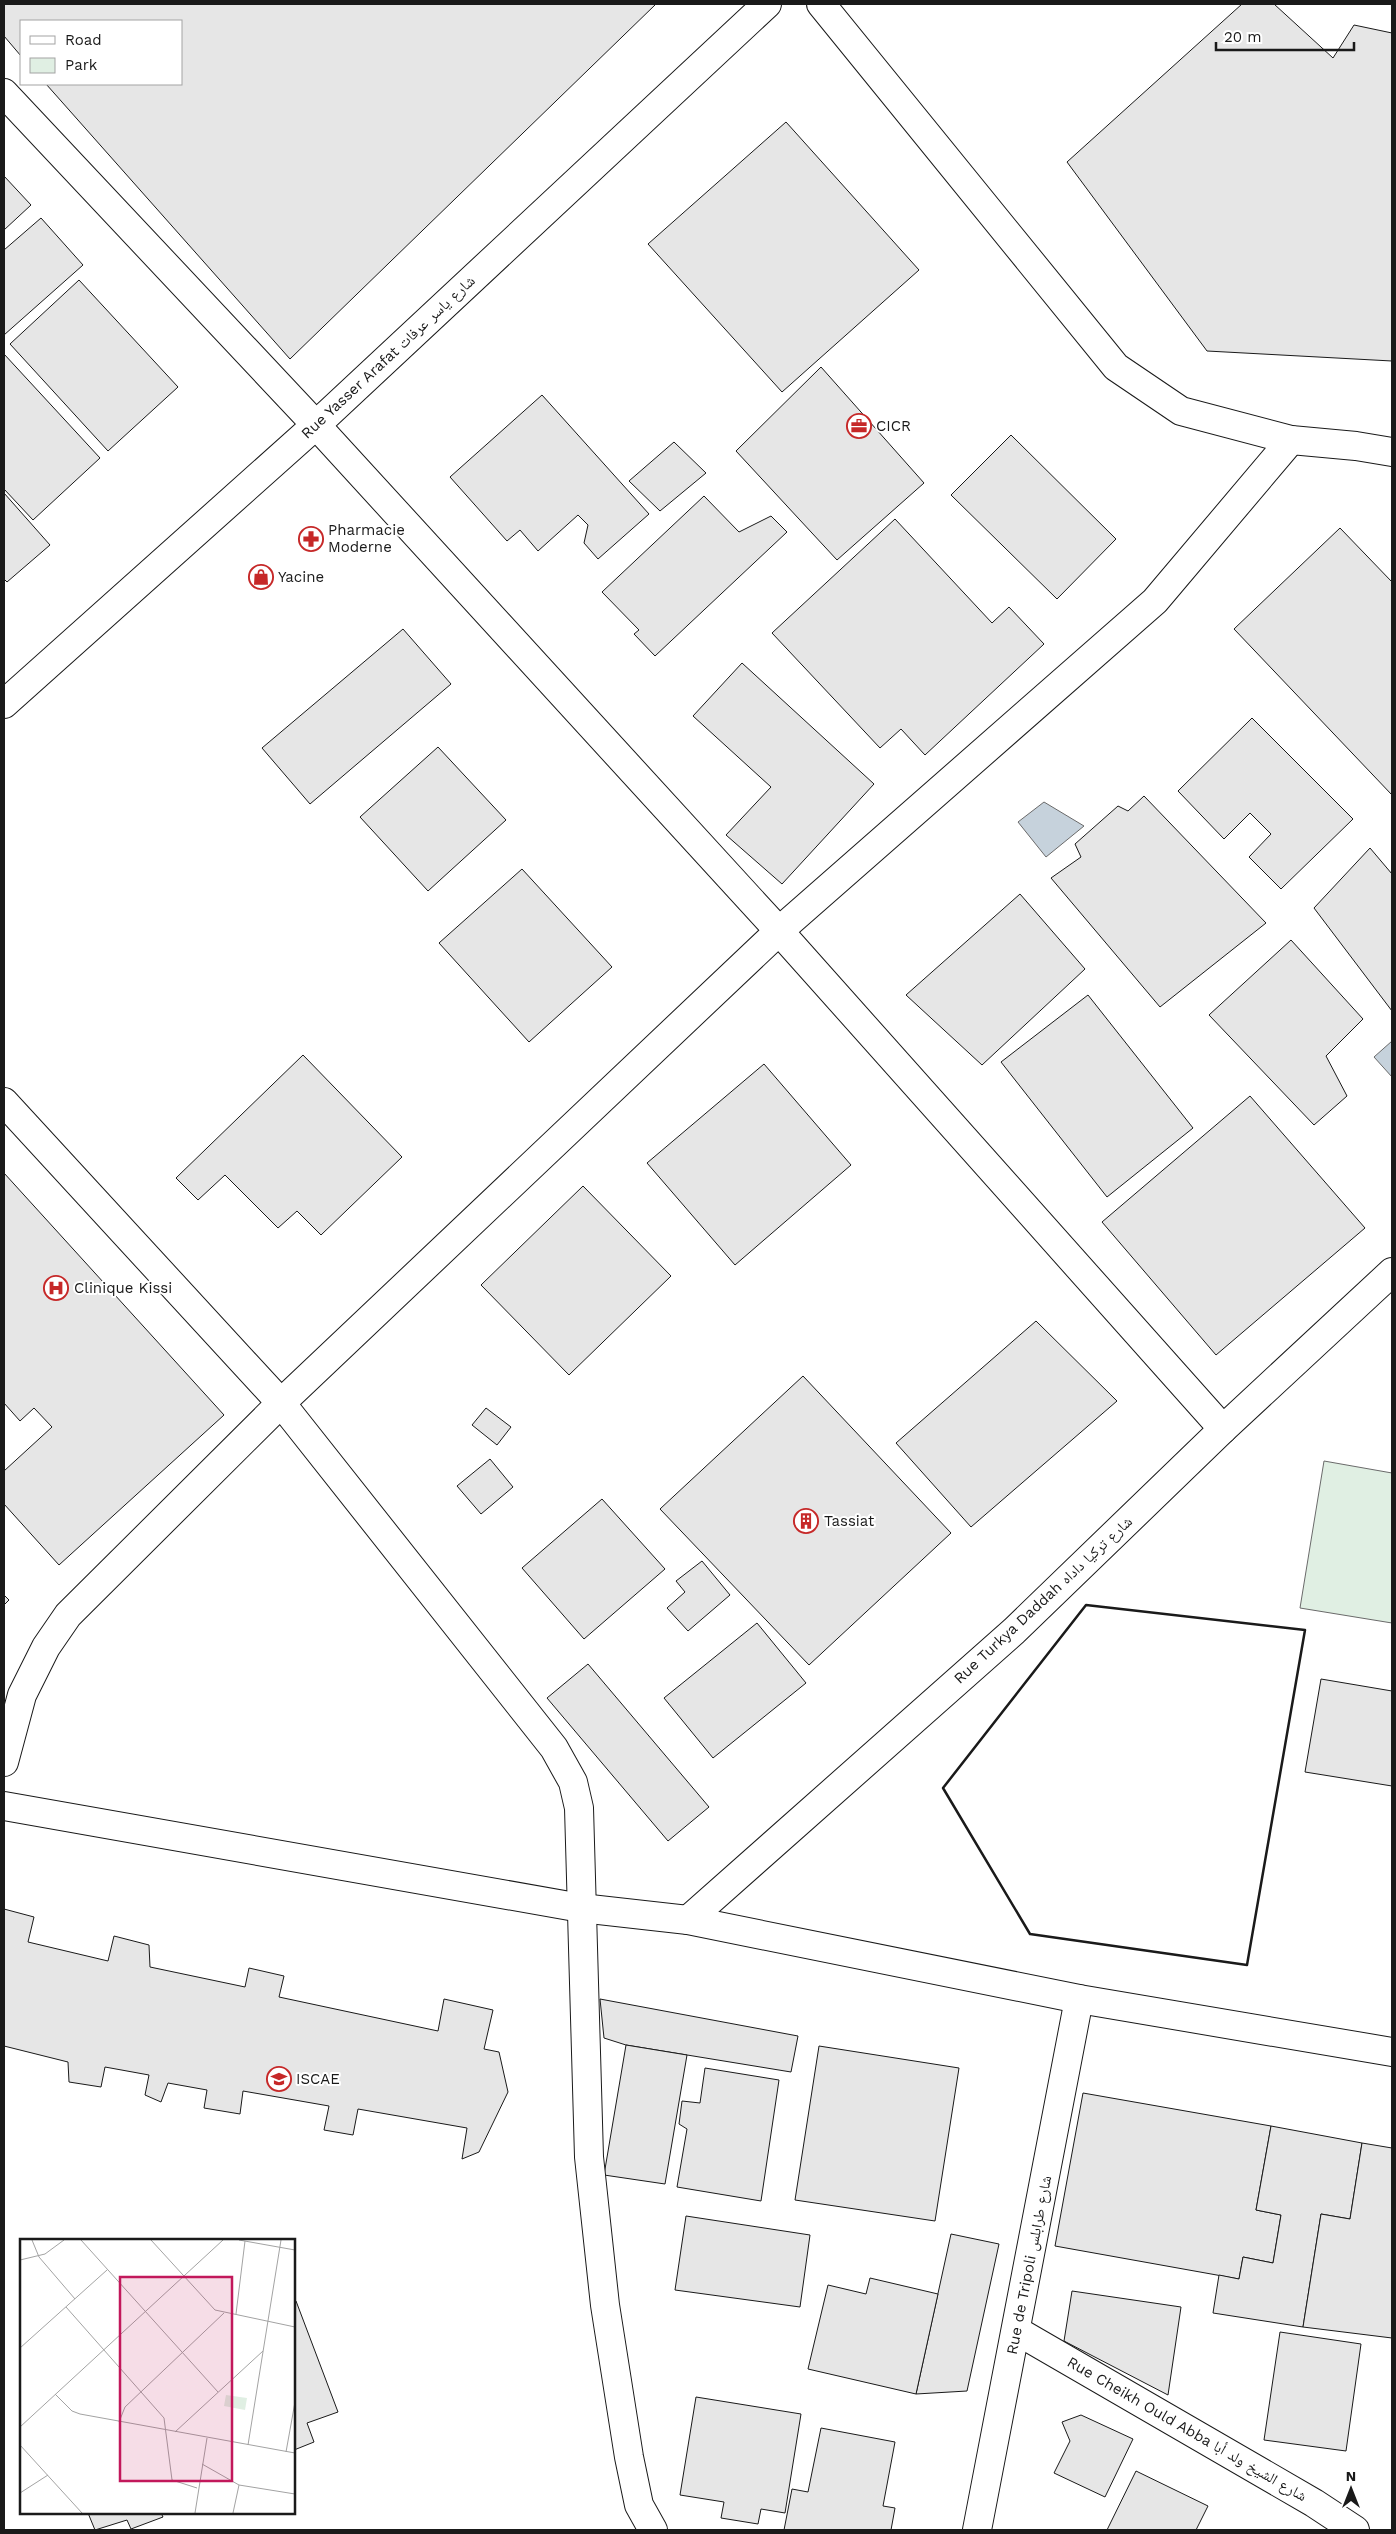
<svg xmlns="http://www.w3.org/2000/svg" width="1396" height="2534" font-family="'Work Sans','Noto Naskh Arabic',sans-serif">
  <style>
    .green { fill: #e0efe3; stroke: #6a6a6a }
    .water { fill: #c6d2dc; stroke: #6a6a6a }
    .building { fill: #e6e6e6; stroke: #1a1a1a }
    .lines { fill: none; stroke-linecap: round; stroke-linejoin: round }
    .minor-casing { stroke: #1a1a1a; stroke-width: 30 }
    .minor { stroke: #fff; stroke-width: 28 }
    .wall { stroke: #1a1a1a; stroke-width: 2.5 }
    .labels { text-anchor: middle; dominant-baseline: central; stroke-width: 4; stroke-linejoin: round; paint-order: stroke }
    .street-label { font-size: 15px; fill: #1a1a1a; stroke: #fff }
    .poi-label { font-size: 15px; fill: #1a1a1a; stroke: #fff; text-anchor: start }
    .inset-road { fill: none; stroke: #a3a3a3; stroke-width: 1 }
    .view { fill: #c2185b; fill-opacity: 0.15; stroke: #c2185b; stroke-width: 2.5 }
    .inset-edge { fill: none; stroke: #1a1a1a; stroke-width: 2.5 }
  </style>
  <rect width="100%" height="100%" fill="#fff"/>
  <!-- green -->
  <polygon class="green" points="1324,1461 1392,1473 1392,1623 1300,1608"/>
  <!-- water -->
  <g class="water">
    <polygon points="1044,802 1084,826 1046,857 1018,822"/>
    <polygon points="1392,1041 1392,1077 1374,1057"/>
  </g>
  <!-- building -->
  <g class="building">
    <polygon points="4,4 656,4 290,359 46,84 181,84 181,21 21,21 21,56 4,36"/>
    <polygon points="1242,4 1274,4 1333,58 1354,25 1392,33 1392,361 1207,351 1067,162"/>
    <polygon points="786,122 919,270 782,392 648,244"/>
    <polygon points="4,176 31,205 4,230"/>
    <polygon points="41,218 83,265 4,335 4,250"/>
    <polygon points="79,280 178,387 108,451 10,344"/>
    <polygon points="4,354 100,458 33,520 4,489"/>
    <polygon points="821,367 924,483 837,560 736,451"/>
    <polygon points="542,395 649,514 598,559 584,543 588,525 578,515 538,551 520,530 507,541 450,477"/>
    <polygon points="1011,435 1116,539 1057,599 951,495"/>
    <polygon points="674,442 706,473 660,511 629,481"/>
    <polygon points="4,493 50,545 7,582 4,579"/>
    <polygon points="704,496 739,532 771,516 787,532 655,656 634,634 639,630 602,592"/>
    <polygon points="895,519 992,623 1009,607 1044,644 925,755 901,729 880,748 772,633"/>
    <polygon points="1340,528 1392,582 1392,795 1234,629"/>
    <polygon points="403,629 451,684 310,804 262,748"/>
    <polygon points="742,663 874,784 782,884 726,835 771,787 693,716"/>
    <polygon points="1252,718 1353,819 1281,889 1249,857 1271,834 1250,813 1224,839 1178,791"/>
    <polygon points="438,747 506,820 428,891 360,817"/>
    <polygon points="1144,796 1266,923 1160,1007 1051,878 1081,857 1075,844 1118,806 1128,811"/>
    <polygon points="1370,848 1392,874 1392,1011 1314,908"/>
    <polygon points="522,869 612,967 529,1042 439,943"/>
    <polygon points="1020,894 1085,969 982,1065 906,995"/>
    <polygon points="1291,940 1363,1019 1326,1056 1347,1096 1314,1125 1209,1015"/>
    <polygon points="1088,995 1193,1128 1107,1197 1001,1062"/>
    <polygon points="303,1055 402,1157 321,1235 297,1211 278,1228 225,1175 198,1200 176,1178"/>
    <polygon points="764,1064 851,1165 735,1265 647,1163"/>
    <polygon points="1250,1096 1365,1228 1216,1355 1102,1222"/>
    <polygon points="4,1173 224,1415 59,1565 4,1504 4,1471 52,1427 34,1408 20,1421 4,1403"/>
    <polygon points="583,1186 671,1276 569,1375 481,1285"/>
    <polygon points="1036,1321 1117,1401 971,1527 896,1443"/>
    <polygon points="803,1376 951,1533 809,1665 660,1509"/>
    <polygon points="486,1408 511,1427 497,1445 472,1425"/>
    <polygon points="490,1459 513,1487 481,1514 457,1486"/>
    <polygon points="602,1499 665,1569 584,1639 522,1568"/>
    <polygon points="702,1561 730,1595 688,1631 667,1608 685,1592 676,1581"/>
    <polygon points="4,1595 9,1600 4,1605"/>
    <polygon points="757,1623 806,1683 713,1758 664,1698"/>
    <polygon points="588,1664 709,1807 668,1841 547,1698"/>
    <polygon points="1321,1679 1392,1691 1392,1786 1305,1772"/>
    <polygon points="4,1909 34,1917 28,1942 108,1961 114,1936 149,1945 150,1967 245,1987 249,1968 284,1976 279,1997 438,2031 444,1999 493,2010 484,2049 499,2052 508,2092 479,2152 462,2159 467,2128 358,2109 353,2135 324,2130 329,2106 243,2091 240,2114 204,2108 207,2090 168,2083 161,2102 145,2095 149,2075 105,2067 101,2087 69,2082 68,2062 4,2046"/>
    <polygon points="600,1999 798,2036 791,2072 626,2045 604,2038"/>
    <polygon points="626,2045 687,2055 665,2184 604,2175"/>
    <polygon points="819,2046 959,2068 935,2221 795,2200"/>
    <polygon points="705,2068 779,2080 761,2201 677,2187 687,2129 679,2124 682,2101 700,2103"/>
    <polygon points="1083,2093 1271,2126 1256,2210 1281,2215 1273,2263 1243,2257 1239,2279 1055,2246"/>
    <polygon points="1271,2126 1362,2143 1350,2219 1321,2214 1303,2327 1213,2313 1219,2275 1239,2279 1243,2257 1273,2263 1281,2215 1256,2210"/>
    <polygon points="1362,2143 1392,2148 1392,2338 1303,2327 1321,2214 1350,2219"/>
    <polygon points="686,2216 810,2235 800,2307 675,2290"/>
    <polygon points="951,2234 999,2244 967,2391 916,2394"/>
    <polygon points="870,2278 938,2294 916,2394 808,2369 828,2285 866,2294"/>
    <polygon points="1072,2291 1181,2307 1168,2395 1064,2341"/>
    <polygon points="296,2301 338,2412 307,2423 314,2442 294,2450 294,2302"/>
    <polygon points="1280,2332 1361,2344 1346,2451 1264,2440"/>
    <polygon points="696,2397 801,2414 785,2513 761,2509 758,2524 721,2518 724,2502 680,2495"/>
    <polygon points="1081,2415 1133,2439 1105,2497 1054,2473 1070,2441 1062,2422"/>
    <polygon points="821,2428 895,2442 883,2506 895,2508 891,2530 784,2530 792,2489 808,2492"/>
    <polygon points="1136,2471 1208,2506 1196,2530 1107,2530"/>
    <polygon points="88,2513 161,2513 163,2517 131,2529 127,2520 95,2530"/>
  </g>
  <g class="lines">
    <defs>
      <g id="minor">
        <polyline points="821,4 1116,367 1181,411 1291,440 1356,446 1392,452"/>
        <polyline points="4,93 316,425 779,931 1223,1429"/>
        <polyline points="4,704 316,425 767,4"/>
        <polyline points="4,1102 281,1403 554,1748 573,1782 579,1808 589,2157 605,2305 629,2457 639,2505 653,2530"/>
        <polyline points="4,1762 22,1695 46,1647 68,1615 281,1403 779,931 1155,601 1291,440"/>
        <polyline points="4,1806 581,1908 688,1920 1079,1999 1392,2052"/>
        <polyline points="688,1920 1014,1631 1223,1429 1392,1272"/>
        <polyline points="1017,2331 1314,2503 1355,2530"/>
        <polyline points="977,2530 1079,1999"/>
      </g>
    </defs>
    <!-- minor casing -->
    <use href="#minor" class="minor-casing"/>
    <!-- minor -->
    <use href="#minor" class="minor"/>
    <!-- wall -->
    <polygon class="wall" points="1086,1605 1305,1630 1247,1965 1030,1934 943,1788"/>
  </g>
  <!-- icons -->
  <defs>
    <symbol id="office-ring" viewBox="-11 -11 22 22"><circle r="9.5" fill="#fff" stroke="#c62828" stroke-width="1.5"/><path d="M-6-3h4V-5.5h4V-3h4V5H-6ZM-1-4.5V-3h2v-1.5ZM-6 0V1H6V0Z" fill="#c62828"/></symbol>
    <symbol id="pharmacy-ring" viewBox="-11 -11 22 22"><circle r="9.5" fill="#fff" stroke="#c62828" stroke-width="1.5"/><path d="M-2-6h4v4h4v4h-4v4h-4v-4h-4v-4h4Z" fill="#c62828"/></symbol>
    <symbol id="shop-ring" viewBox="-11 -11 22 22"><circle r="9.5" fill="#fff" stroke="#c62828" stroke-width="1.5"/><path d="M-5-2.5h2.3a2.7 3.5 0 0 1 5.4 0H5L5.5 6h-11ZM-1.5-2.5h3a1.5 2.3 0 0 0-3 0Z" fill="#c62828"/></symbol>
    <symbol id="hospital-ring" viewBox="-11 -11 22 22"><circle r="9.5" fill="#fff" stroke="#c62828" stroke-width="1.5"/><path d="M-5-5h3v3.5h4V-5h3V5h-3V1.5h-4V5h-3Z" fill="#c62828"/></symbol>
    <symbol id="building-ring" viewBox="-11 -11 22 22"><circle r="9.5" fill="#fff" stroke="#c62828" stroke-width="1.5"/><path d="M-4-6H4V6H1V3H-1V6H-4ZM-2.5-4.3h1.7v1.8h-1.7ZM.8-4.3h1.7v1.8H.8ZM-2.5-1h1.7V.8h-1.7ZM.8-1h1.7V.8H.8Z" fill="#c62828"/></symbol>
    <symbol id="university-ring" viewBox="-11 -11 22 22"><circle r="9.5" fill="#fff" stroke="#c62828" stroke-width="1.5"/><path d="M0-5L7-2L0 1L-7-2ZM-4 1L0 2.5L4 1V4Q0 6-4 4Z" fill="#c62828"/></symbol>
  </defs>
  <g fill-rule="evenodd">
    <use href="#office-ring" x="845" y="412" width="28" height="28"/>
    <use href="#pharmacy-ring" x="297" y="525" width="28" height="28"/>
    <use href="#shop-ring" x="247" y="563" width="28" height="28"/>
    <use href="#hospital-ring" x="42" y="1274" width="28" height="28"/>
    <use href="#building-ring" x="792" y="1507" width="28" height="28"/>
    <use href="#university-ring" x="265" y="2065" width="28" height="28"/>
  </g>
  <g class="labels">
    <!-- street labels -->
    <g class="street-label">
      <text transform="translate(388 357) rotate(-43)">Rue Yasser Arafat شارع ياسر عرفات</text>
      <text transform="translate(1043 1600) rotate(-43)">Rue Turkya Daddah شارع تركيا داداه</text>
      <text transform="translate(1029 2265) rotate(-79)">Rue de Tripoli شارع طرابلس</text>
      <text transform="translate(1187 2429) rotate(30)">Rue Cheikh Ould Abba شارع الشيخ ولد أبا</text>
    </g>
    <!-- poi labels -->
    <g class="poi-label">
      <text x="876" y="426">CICR</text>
      <text x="328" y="530">Pharmacie<tspan x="328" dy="17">Moderne</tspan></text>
      <text x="278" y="577">Yacine</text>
      <text x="74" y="1288">Clinique Kissi</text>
      <text x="824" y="1521">Tassiat</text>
      <text x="296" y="2079">ISCAE</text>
    </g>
  </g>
  <!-- overview -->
  <g transform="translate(20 2239)">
    <rect width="275" height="275" fill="#fff"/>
    <path d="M206,156l21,3 -2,12 -21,-4z" fill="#e0efe3"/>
    <path class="inset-road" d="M12,1l7,17 36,42M61,1l137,152M131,1l64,70 80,17M219,1l56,10M0,21l25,-6 19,-14M46,68l98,111 8,62 25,8M216,75l9,-73M0,109l87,-78M35,155l17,17 8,3 215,39M99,183l6,-15 99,-94M0,188l203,-187M155,193l88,-81M0,206l62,68M228,206l33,-205M266,213l9,-50M182,225l37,21 56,9M0,254l28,-18M175,274l12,-75M213,274l6,-28"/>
    <path class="view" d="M100,38h112v204h-112z"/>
    <rect width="275" height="275" class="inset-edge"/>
  </g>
  <!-- border -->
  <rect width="1396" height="2534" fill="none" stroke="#1a1a1a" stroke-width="10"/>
  <!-- legend -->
  <rect x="20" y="20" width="162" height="65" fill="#ffffff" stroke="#a3a3a3"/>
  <rect x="30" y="36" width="25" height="8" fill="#ffffff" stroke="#a3a3a3"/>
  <text x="65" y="45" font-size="15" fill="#1a1a1a">Road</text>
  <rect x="30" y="58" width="25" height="15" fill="#e0efe3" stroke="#a3a3a3"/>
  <text x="65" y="70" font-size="15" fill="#1a1a1a">Park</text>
  <!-- north arrow -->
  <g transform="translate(1351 2489)" stroke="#ffffff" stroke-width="4" paint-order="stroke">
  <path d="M0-4L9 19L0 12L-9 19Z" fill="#1a1a1a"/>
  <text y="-8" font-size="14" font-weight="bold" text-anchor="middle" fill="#1a1a1a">N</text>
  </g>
  <!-- scale -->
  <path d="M1216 42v8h138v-8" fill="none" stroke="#1a1a1a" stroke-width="2.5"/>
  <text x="1224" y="42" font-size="15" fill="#1a1a1a" stroke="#ffffff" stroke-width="4" paint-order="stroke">20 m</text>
</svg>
